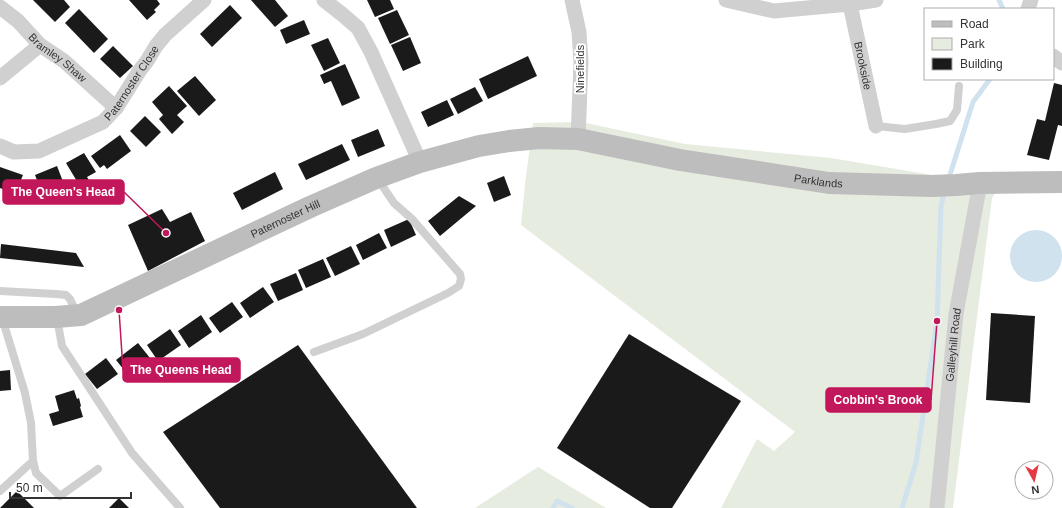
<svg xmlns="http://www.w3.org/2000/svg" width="1062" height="508" font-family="Helvetica,sans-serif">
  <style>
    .green { fill: #e6ecdf }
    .water { fill: #cfe2ee }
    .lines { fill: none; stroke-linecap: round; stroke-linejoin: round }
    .stream { stroke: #cfe2ee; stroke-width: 5 }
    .building { fill: #1a1a1a }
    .lane { stroke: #d0d0d0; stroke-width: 8 }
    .street { stroke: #d0d0d0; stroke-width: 15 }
    .secondary { stroke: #bdbdbd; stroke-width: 22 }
    .labels { text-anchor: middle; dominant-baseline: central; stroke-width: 4; stroke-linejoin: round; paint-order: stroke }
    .street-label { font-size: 11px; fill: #333; stroke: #fff }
    .leader { fill: none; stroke: #c2185b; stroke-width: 1.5 }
    .callout-dot { fill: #c2185b; stroke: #fff; stroke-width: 1.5 }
    .callout { fill: #c2185b; stroke: #c2185b; stroke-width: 1.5 }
    .callout-label { font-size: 12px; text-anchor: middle; font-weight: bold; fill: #fff }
  </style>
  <rect width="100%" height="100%" fill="#fff"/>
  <!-- green -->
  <g class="green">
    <polygon points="581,122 685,144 831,158 980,183 1000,186 992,198 953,508 721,508 757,439 774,451 795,432 521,225 525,184 533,123"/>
    <polygon points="538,467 606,508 475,508"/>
  </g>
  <!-- water -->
  <circle class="water" cx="1036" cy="256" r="26"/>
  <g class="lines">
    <!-- stream -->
    <g class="stream">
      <polyline points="999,0 1003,9"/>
      <polyline points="948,181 973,102 990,79"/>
      <polyline points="553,508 557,501 572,508"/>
      <polyline points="902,508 916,463 937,321 941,206 945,190"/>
    </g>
  </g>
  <!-- building -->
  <g class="building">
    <polygon points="33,0 64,0 70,7 55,22"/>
    <polygon points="129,0 157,0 160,4 154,10 156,12 147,20"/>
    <polygon points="251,0 275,0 288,16 275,27"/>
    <polygon points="367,0 390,0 394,9 375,17"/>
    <polygon points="230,5 242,18 212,47 200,34"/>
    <polygon points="79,9 108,39 94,53 65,23"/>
    <polygon points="397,10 409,35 390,44 378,18"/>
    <polygon points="304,20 310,34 286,44 280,30"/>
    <polygon points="410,37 421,63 403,71 391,45"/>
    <polygon points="328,38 340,63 324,71 311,45"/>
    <polygon points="113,46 133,66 120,78 100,59"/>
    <polygon points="528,56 537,76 488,99 479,79"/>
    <polygon points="345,64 360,98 342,106 331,81 324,84 320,75"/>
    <polygon points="195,76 216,100 199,116 177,91"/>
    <polygon points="1054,83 1062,85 1062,126 1058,125 1049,160 1027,155 1037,119 1045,121"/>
    <polygon points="169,86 187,106 177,115 184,122 172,134 159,119 163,115 152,102"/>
    <polygon points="475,87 483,101 458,114 450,99"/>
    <polygon points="447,100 454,115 428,127 421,112"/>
    <polygon points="145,116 161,132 146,147 130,131"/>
    <polygon points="378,129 385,146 358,157 351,140"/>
    <polygon points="120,135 131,151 107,169 104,165 100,168 91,156"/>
    <polygon points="342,144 350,160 306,180 298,164"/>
    <polygon points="84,153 96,172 87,177 93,187 84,193 66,163"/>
    <polygon points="57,166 67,192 45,201 35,175"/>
    <polygon points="0,167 23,175 15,194 0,188"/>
    <polygon points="275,172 283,189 242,210 233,193"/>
    <polygon points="504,176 511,195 494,202 487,183"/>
    <polygon points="459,196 476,206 440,236 428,221"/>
    <polygon points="162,209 170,222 191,212 205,241 148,271 128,225"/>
    <polygon points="409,219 416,235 391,247 384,230"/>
    <polygon points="379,233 387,248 363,260 356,245"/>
    <polygon points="1,244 76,253 84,267 0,258"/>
    <polygon points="351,246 360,264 335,276 326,258"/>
    <polygon points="323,259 331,277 306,288 298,270"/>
    <polygon points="296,273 303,290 278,301 270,284"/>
    <polygon points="263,287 274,302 250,318 240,303"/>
    <polygon points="232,302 243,317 220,333 209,318"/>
    <polygon points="991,313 1035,316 1030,403 986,400"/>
    <polygon points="201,315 212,332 189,348 178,331"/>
    <polygon points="170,329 181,345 158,361 147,345"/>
    <polygon points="629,334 741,401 672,508 650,508 557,448"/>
    <polygon points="138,343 150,358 128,375 116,360"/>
    <polygon points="298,345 417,508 220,508 163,432"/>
    <polygon points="106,358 118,374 97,389 85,374"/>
    <polygon points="10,370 11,390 0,391 0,371"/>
    <polygon points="74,390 77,399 79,398 81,406 80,407 83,417 53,426 49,414 59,411 55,396"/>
    <polygon points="17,491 34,508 0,508"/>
    <polygon points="119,498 129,508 109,508"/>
  </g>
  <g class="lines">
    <!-- lane -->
    <g class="lane">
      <polyline points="876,126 905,129 936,124 950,121 957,110 959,86"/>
      <polyline points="0,291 56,294 66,295 70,299 77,314"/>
      <polyline points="2,318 25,393 31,423 33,461 36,473 60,496 98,469"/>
      <polyline points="57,318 62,346 132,453 180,508"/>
      <polyline points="314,352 363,334 448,293 459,286 461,279 460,274 412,219 394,203 377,178"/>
      <polyline points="0,491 33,461"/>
    </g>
    <!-- street -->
    <g class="street">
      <polyline points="324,0 343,15 358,28 371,52 420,162"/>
      <polyline points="572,0 579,32 581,62 578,139"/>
      <polyline points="726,0 774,11 850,4 876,0"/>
      <path id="s1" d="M850,4l26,122"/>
      <path id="s2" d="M0,7l18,14 22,24 24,16 52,47"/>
      <polyline points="1028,9 1031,0"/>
      <polyline points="1053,56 1062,63"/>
      <polyline points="0,78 40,45"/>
      <path id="s3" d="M0,146l14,6 25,-1 64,-29 13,-14 24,-38 7,-9 9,-15 9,-11 39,-35"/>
      <path id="s4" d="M937,508l19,-194 24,-131"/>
    </g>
    <!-- secondary -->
    <path class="secondary" id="s5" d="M0,317h56l25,-2 229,-108 66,-29 44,-16 59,-16 30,-5 30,-3 39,1 102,21 149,23 102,3 25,-1 24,-2 82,-1"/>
  </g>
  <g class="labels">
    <!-- street labels -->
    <g class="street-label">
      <text stroke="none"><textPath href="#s2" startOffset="77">Bramley Shaw</textPath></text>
      <text stroke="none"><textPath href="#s1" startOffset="63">Brookside</textPath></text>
      <text transform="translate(580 69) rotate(-90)">Ninefields</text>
      <text stroke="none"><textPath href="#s3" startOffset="159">Paternoster Close</textPath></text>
      <text stroke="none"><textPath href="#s5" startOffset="858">Parklands</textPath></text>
      <text stroke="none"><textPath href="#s5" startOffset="307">Paternoster Hill</textPath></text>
      <text stroke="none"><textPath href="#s4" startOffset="164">Galleyhill Road</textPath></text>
    </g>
  </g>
  <!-- callouts -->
  <path class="leader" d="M166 233L124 192M119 310L123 370M937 321L931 400"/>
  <g class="callout-dot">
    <circle cx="166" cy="233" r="4"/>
    <circle cx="119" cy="310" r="4"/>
    <circle cx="937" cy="321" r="4"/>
  </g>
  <g class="callout">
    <rect x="3" y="180" width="121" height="24" rx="4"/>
    <rect x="123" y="358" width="117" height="24" rx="4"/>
    <rect x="826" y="388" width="105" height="24" rx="4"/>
  </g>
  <g class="callout-label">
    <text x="63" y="196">The Queen's Head</text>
    <text x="181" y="374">The Queens Head</text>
    <text x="878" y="404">Cobbin's Brook</text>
  </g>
  <!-- legend -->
  <rect x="924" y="8" width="130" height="72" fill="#ffffff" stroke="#adadad"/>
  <rect x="932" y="21" width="20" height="6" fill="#bdbdbd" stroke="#adadad"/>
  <text x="960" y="28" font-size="12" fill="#333333">Road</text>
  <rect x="932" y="38" width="20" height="12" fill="#e6ecdf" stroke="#adadad"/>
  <text x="960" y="48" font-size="12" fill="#333333">Park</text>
  <rect x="932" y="58" width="20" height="12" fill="#1a1a1a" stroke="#adadad"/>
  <text x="960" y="68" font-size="12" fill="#333333">Building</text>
  <!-- north arrow -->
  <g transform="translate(1034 480) rotate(172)"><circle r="19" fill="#ffffff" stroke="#adadad"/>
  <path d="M0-3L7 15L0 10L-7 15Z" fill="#e63946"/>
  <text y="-6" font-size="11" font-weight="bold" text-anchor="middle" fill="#333333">N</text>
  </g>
  <!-- scale -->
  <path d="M10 492v6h121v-6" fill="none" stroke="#333333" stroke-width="2"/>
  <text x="16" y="492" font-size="12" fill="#333333" stroke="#ffffff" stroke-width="3" paint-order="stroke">50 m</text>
</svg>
